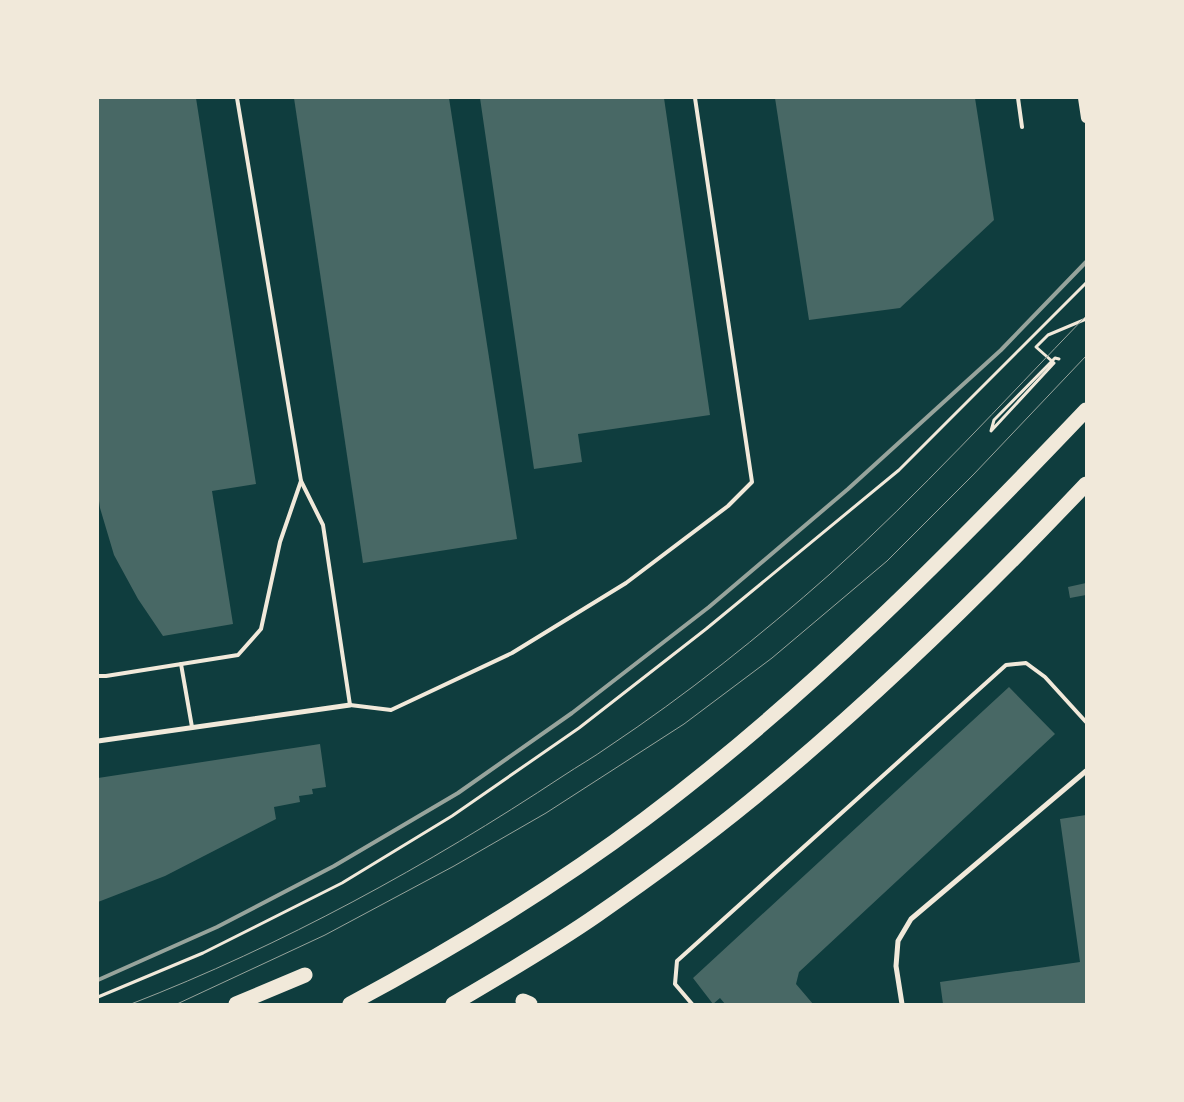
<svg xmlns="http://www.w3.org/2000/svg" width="1184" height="1102" font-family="'IBM Plex Sans',sans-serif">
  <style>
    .building { fill: #486865 }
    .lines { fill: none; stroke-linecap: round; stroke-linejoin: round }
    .path { stroke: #f1e9da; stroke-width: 3 }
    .service { stroke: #f1e9da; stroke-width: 4 }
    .minor { stroke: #f1e9da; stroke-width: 5 }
    .secondary { stroke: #f1e9da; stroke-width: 10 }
    .motorway { stroke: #f1e9da; stroke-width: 15 }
    .tram { stroke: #97a49c; stroke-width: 1 }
    .rail { stroke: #97a49c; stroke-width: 4 }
  </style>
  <rect width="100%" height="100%" fill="#0f3d3e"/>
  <!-- building -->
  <g class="building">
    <polygon points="98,98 196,98 256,484 212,491 233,624 163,636 138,599 114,555 100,508 98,494"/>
    <polygon points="294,98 449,98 517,539 363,563"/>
    <polygon points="480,98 664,98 710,415 578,434 582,462 534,469"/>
    <polygon points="775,98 975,98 994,220 900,308 809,320"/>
    <polygon points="1086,583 1086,595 1070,598 1068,587"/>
    <polygon points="1009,687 1055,734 799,972 796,984 813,1004 725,1004 720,998 713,1004 693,978"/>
    <polygon points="320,744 326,787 312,789 313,794 299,796 300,802 274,807 276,819 165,876 98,902 98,778"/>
    <polygon points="1086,815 1086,1004 943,1004 940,982 1080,962 1060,819"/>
  </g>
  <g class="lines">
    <!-- path -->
    <g class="path">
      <polyline points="1053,362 1036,347 1048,335 1086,319"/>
      <polyline points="1054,363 991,431 994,420 1055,358 1059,359"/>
      <polyline points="98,997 203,953 342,883 452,816 579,728 706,629 899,470 1086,283"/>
    </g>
    <!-- service -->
    <g class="service">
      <polyline points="237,98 301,481 323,525 350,705 391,710 512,653 626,583 728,506 752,482 695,98"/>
      <polyline points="1018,98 1022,127"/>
      <polyline points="181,664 192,727"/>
      <polyline points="98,676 106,676 238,655 261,629 280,542 301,481"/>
      <polyline points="692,1004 675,984 677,961 1006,665 1026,663 1045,677 1086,722"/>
    </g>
    <!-- minor -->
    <g class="minor">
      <polyline points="98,741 350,705"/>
      <polyline points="902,1004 896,966 898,941 911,919 1086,771"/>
    </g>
    <!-- secondary -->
    <polyline class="secondary" points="1083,98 1086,118"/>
    <!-- motorway -->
    <g class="motorway">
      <polyline points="523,1001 530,1004"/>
      <polyline points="236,1004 305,975"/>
      <path d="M350,1004c102,-55 202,-115 295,-185 161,-121 303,-264 441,-409"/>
      <path d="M453,1004c49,-29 98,-57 144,-89 52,-36 104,-74 153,-114 119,-97 230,-205 336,-317"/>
    </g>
    <!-- tram -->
    <g class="tram">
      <path d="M131,1004c152,-59 296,-138 432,-228 15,-10 31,-19 45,-29 78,-52 152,-111 222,-173 90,-81 172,-171 256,-258"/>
      <polyline points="177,1004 325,935 454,866 546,813 684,724 772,658 887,561 974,474 1086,356"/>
    </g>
    <!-- rail -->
    <polyline class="rail" points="98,980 217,927 334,866 458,793 572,713 709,607 848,489 1001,350 1086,262"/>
  </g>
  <!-- border -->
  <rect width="1184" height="1102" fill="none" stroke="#f1e9da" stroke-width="198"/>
</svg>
